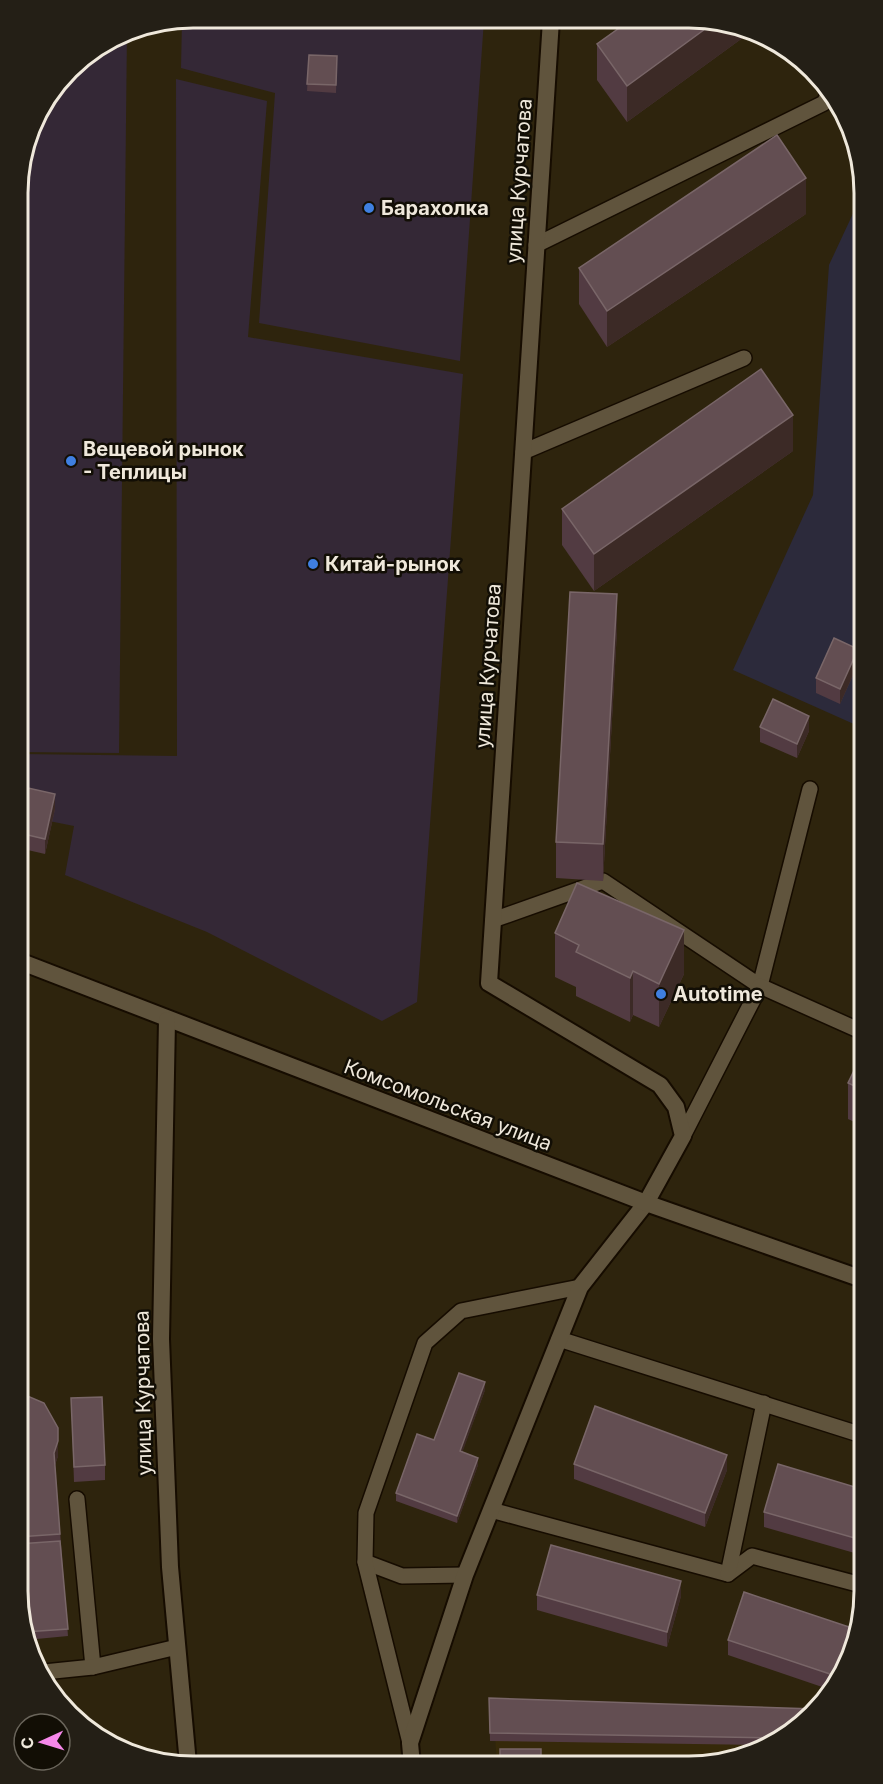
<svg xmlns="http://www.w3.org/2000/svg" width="883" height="1784" font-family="Inter,sans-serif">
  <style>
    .commercial { fill: #342836 }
    .built { fill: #36290a }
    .education { fill: #2c2a3b }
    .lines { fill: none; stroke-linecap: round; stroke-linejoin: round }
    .service-casing { stroke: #160c00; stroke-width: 18 }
    .minor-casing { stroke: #160c00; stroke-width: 20 }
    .tertiary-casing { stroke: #160c00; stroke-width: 20 }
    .secondary-casing { stroke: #160c00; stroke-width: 20 }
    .service { stroke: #60543d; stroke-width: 15 }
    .minor { stroke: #60543d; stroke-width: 16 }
    .tertiary { stroke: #60543d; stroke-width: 16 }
    .secondary { stroke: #60543d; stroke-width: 16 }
    .wall { fill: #523b42 }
    .shaded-wall { fill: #3c2a26 }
    .building { fill: #634e52; stroke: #796668; stroke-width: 1.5 }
    .shop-dot { fill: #3f7fe0; stroke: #120e05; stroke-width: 2 }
    .labels { text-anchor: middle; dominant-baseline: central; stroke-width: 5; stroke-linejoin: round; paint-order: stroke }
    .street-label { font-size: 20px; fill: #efe8db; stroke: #120e05 }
    .poi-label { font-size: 20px; font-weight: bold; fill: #efe8db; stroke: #120e05; text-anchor: start }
    .rim { fill: none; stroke: #efe8db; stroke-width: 3 }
  </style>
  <rect width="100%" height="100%" fill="#2e240d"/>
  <!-- commercial -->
  <g class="commercial">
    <polygon points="194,18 484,20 460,361 259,323 275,93 181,68 182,20"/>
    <polygon points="127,31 119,753 19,752 19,171 36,116 78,62"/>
    <polygon points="176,79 267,101 248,337 463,374 417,1002 382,1021 207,932 65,875 74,826 19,815 19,754 177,756"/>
  </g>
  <!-- built -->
  <polygon class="built" points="494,1723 785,1729 745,1757 689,1766 497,1765"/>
  <!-- education -->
  <polygon class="education" points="864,190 865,194 865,729 733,670 813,495 829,265"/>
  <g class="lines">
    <defs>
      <g id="service">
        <polyline points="536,245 824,103 828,95"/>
        <polyline points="523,452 744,358"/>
        <polyline points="493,920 603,881 760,986 810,789"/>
        <polyline points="683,1136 760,986 865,1033"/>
        <polyline points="559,1339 865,1436"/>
        <polyline points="77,1499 93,1667"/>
        <polyline points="491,1510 728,1574 752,1556 865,1586"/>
        <polyline points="365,1562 402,1576 465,1575"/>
        <polyline points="728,1574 764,1403"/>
        <polyline points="44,1672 93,1667 177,1647"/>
        <polyline points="410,1743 365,1562 366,1513 425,1343 461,1311 580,1287"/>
      </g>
      <polyline id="minor" points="412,1765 410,1743 465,1575 580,1287 646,1203"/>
      <polyline id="tertiary" points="551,20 489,983 660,1085 676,1107 683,1136 646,1203"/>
      <g id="secondary">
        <polyline points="19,961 646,1203 865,1280"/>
        <polyline points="167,1020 161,1339 170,1567 188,1764"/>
      </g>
    </defs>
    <!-- service casing -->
    <use href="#service" class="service-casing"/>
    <!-- minor casing -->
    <use href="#minor" class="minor-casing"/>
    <!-- tertiary casing -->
    <use href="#tertiary" class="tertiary-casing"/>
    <!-- secondary casing -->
    <use href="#secondary" class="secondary-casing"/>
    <!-- service -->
    <use href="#service" class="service"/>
    <!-- minor -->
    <use href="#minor" class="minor"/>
    <!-- tertiary -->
    <use href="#tertiary" class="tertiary"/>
    <!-- secondary -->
    <use href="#secondary" class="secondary"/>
  </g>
  <!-- wall -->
  <g class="wall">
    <polygon points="723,21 748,34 627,122 597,80 597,44"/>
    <polygon points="309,55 337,56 336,93 307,91"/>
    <polygon points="806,214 607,347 579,304 579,268"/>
    <polygon points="793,451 594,591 562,545 562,509"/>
    <polygon points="617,630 603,881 556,878 556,842"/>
    <polygon points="858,664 840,704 816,693 816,678"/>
    <polygon points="760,727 809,731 797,758 760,742"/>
    <polygon points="19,786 55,809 45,854 19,848"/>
    <polygon points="555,933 684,974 659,1027 633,1015 630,1022 576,996 576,987 555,977"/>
    <polygon points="865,1048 865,1127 848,1119 848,1083"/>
    <polygon points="485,1390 462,1452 478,1465 457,1523 396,1501 396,1493 434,1440"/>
    <polygon points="18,1392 58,1428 58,1456 55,1465 68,1636 26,1640 18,1590"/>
    <polygon points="71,1398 105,1465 105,1480 74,1482"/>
    <polygon points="574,1464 727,1470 705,1527 574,1479"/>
    <polygon points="865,1490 865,1556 764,1527 764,1512"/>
    <polygon points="537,1595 681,1596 667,1647 537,1610"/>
    <polygon points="855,1629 831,1690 728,1655 728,1640"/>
    <polygon points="489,1698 813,1709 762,1745 490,1741"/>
  </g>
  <!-- shaded-wall -->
  <g class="shaded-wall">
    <polygon points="716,21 723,21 748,34 627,122 627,86"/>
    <polygon points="806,178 806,214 607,347 607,311"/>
    <polygon points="793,415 793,451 594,591 594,554"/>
    <polygon points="617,594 617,630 603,881 603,844"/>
    <polygon points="858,649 858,664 840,704 840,689"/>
    <polygon points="809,716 809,731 797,758 797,744"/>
    <polygon points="55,794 55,809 45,854 45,839"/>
    <polygon points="684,930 684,974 659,1027 659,984"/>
    <polygon points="633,971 633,1015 630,1022 630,978"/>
    <polygon points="485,1382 485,1390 460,1459 460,1451"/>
    <polygon points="58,1441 58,1456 54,1468 54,1453"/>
    <polygon points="727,1455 727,1470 705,1527 705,1513"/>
    <polygon points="478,1458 478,1465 457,1523 457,1516"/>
    <polygon points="681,1581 681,1596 667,1647 667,1632"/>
  </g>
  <!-- building -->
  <g class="building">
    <polygon points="629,21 716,21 627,86 597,44"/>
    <polygon points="309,55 337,56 336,85 307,84"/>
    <polygon points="777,135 806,178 607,311 579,268"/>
    <polygon points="761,369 793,415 594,554 562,509"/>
    <polygon points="570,592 617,594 603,844 556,842"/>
    <polygon points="834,638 858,649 840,689 816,678"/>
    <polygon points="773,699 809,716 797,744 760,727"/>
    <polygon points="19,786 55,794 45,839 19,833"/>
    <polygon points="577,883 684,930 659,984 633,971 630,978 576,952 579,945 555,933"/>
    <polygon points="865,1048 865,1091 848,1083"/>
    <polygon points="459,1373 485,1382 460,1451 478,1458 457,1516 396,1493 417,1434 434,1440"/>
    <polygon points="18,1392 44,1403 58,1428 58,1441 54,1453 60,1534 18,1537"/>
    <polygon points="102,1397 105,1465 74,1467 71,1398"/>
    <polygon points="595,1406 727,1455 705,1513 574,1464"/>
    <polygon points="778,1464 865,1490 865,1541 764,1512"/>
    <polygon points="60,1541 68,1629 25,1632 18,1590 18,1544"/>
    <polygon points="551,1545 681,1581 667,1632 537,1595"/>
    <polygon points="744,1592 855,1629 836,1676 728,1640"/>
    <polygon points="489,1698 813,1709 772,1738 490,1733"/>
    <polygon points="500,1749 541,1749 541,1766 500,1765"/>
    <polygon points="541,1757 720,1761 689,1766 541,1766"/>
  </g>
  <!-- markers -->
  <g class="shop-dot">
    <circle cx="369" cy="208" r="6"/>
    <circle cx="71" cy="461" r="6"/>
    <circle cx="313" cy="564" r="6"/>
    <circle cx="661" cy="994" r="6"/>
  </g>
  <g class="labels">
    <!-- street labels -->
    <g class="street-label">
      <text transform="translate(519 181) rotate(-86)">улица Курчатова</text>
      <text transform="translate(488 666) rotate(-86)">улица Курчатова</text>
      <text transform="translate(448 1105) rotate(21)">Комсомольская улица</text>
      <text transform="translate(143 1393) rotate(-91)">улица Курчатова</text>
    </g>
    <!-- poi labels -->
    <g class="poi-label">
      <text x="381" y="208">Барахолка</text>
      <text x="83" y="449">Вещевой рынок<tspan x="83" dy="23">- Теплицы</tspan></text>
      <text x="325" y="564">Китай-рынок</text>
      <text x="673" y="994">Autotime</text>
    </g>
  </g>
  <!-- crop -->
  <path d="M0 0H883V1784H0ZM193 28H689A165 165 0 0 1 854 193V1591A165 165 0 0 1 689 1756H193A165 165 0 0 1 28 1591V193A165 165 0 0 1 193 28Z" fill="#241f16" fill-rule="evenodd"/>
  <path class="rim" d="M193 28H689A165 165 0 0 1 854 193V1591A165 165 0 0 1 689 1756H193A165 165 0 0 1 28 1591V193A165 165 0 0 1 193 28Z"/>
  <!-- north arrow -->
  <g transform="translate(42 1742) rotate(266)"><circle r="28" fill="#120e05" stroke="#6a655b" stroke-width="1.5"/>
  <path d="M0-4.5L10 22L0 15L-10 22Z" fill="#f788eb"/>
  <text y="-9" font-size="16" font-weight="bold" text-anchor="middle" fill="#efe8db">С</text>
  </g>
</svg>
